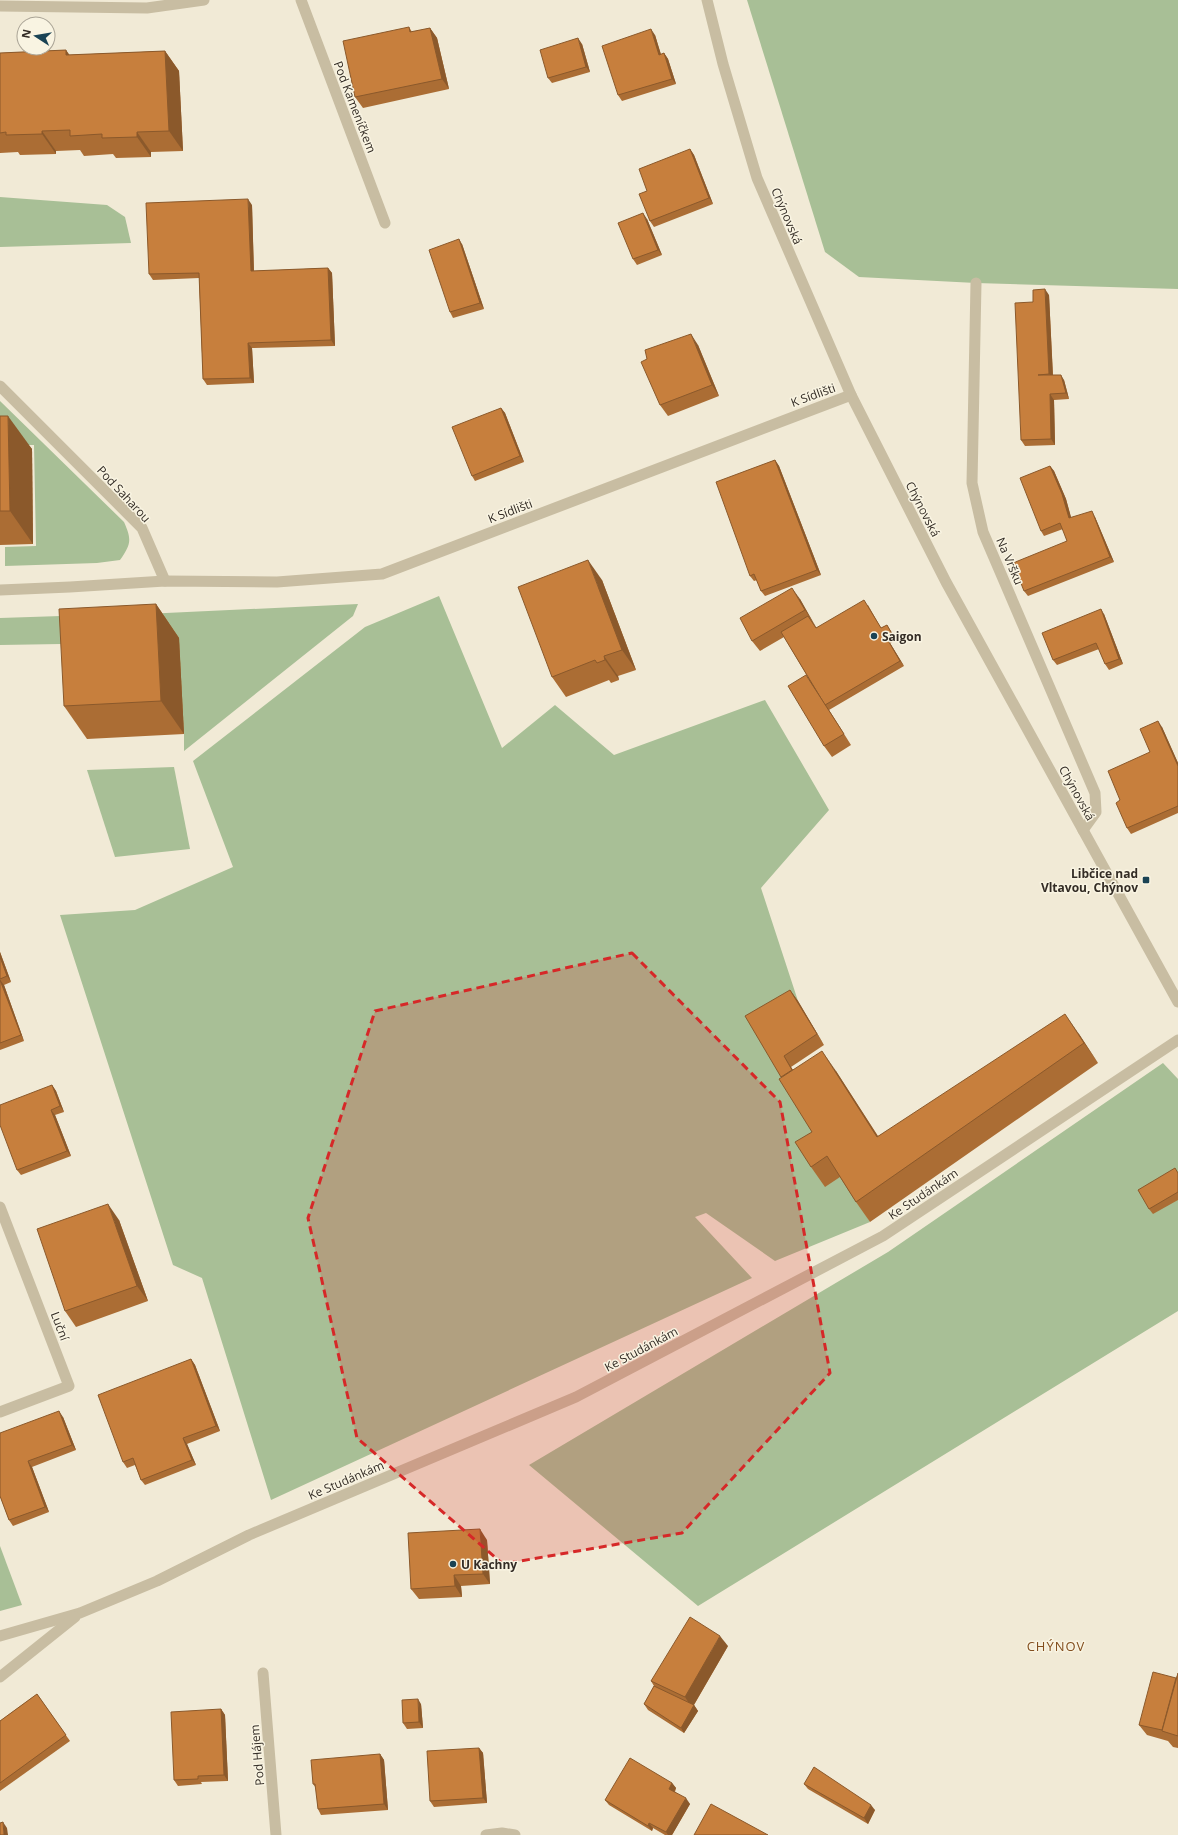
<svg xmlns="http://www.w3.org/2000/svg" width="1178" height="1835" font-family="'Open Sans',sans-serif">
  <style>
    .green { fill: #a8bf96 }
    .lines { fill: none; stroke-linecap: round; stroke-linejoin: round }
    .minor { stroke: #c8bda2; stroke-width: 11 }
    .tertiary { stroke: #c8bda2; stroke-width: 11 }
    .wall { fill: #ab6d34 }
    .shaded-wall { fill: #8b592b }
    .building { fill: #c77f3d; stroke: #8b592b }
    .marked { fill: #d62828; fill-opacity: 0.2; stroke: #d62828; stroke-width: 3; stroke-dasharray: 8 5; stroke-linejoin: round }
    .poi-dot { fill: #1a4354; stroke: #f9f4e2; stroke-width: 1.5 }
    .labels { text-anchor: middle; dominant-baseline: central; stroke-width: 3; stroke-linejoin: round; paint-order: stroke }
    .street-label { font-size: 12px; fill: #332c25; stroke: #f9f4e2 }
    .poi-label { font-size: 12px; font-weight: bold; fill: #332c25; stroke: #f9f4e2; text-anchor: start }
    .neighbourhood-label { font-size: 13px; letter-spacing: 1px; fill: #824d1d; stroke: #f9f4e2 }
  </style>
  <rect width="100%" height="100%" fill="#f1ead6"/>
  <!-- green -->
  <g class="green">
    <polygon points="747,0 1178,0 1178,289 976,283 859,277 825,252"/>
    <polygon points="0,197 107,205 125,217 131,243 0,247"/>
    <path d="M0,401l124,121c8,18 7,22 -4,38l-23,3 -92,3v-19l31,-1 -2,-101h-34z"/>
    <polygon points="439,596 502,748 555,705 614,755 765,700 829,810 761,888 798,1001 753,1027 870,1222 775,1261 706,1213 695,1217 752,1278 271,1500 202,1278 173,1265 60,915 135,910 233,867 193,761 365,627"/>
    <polygon points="358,604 353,616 184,751 184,734 81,617"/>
    <polygon points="61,616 61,644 0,645 0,618"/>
    <polygon points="174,767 190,849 115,857 87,770"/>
    <polygon points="1163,1063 1178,1079 1178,1311 698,1606 529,1465 888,1252"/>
    <polygon points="0,1546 22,1605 0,1611"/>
  </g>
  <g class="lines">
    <!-- minor -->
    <g class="minor">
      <polyline points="301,0 385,223"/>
      <polyline points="0,6 147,8 204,0"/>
      <polyline points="976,283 972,483 983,532 1095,793 1096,812 1083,830"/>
      <polyline points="0,386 142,528 165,581"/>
      <polyline points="0,590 70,587 165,581 277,582 382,574 851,395"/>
      <polyline points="0,1207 69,1386 0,1412"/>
      <polyline points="0,1636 80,1613 157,1581 249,1535 576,1397 883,1236 1178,1040"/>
      <polyline points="263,1673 276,1835"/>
      <polyline points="0,1677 75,1617"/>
      <polyline points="486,1835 502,1833 515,1835"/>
    </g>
    <!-- tertiary -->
    <polyline class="tertiary" points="707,0 723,64 757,178 851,395 946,582 1178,1002"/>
  </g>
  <!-- wall -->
  <g class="wall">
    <polygon points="409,27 412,32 430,28 437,38 449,89 363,108 355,97"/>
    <polygon points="655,35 661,55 664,53 668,59 676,84 622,101 618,95"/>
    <polygon points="582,44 590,72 552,83 548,78"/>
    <polygon points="66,50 69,55 165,51 179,71 183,151 151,152 151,157 116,158 113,154 84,156 80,150 56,151 56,154 20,155 18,152 0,153 0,53"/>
    <polygon points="690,149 694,155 713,204 654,227 650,221 647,191"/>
    <polygon points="252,205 254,271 328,268 332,273 335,346 252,348 254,383 207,385 203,379 199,278 153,280 149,274"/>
    <polygon points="647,219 662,255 637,265 633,259"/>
    <polygon points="462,244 484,309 453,318 450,312"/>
    <polygon points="1049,295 1053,375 1064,380 1069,399 1054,400 1055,445 1025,446 1021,440 1033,302"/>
    <polygon points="698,345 719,396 668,416 660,405"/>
    <polygon points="501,408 505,413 524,462 475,481 472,476"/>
    <polygon points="0,416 32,449 33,544 0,545"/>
    <polygon points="775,460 779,466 821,575 765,596 761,591 757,580 754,581 750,576"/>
    <polygon points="1050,466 1054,471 1066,499 1071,518 1095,517 1114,562 1028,596 1024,591 1067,541 1063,529 1044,536 1041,531"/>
    <polygon points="602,580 636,670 618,676 619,680 611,683 609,680 566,697 552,677"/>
    <polygon points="800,599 816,628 868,605 881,628 887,625 891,631 896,640 890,643 904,666 829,710 851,745 832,757 824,746 809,679 784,637 760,651 752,641"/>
    <polygon points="156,604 179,638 184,734 87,739 64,706"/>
    <polygon points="1104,614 1123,664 1109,670 1105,664 1099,649 1057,665 1053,660"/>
    <polygon points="1162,727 1178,763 1178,813 1131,834 1127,828 1120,800 1150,752"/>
    <polygon points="0,952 11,982 4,985 24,1041 0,1050"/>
    <polygon points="790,990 798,1001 824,1045 791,1067 793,1070 836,1071 878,1136 1079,1034 1098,1063 870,1222 856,1202 840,1177 825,1187 811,1167 812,1132 781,1077"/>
    <polygon points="52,1085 56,1091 64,1112 55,1115 71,1156 21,1175 17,1170"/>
    <polygon points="1178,1173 1178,1200 1153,1214 1149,1209"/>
    <polygon points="119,1220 148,1301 76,1327 65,1311"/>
    <polygon points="191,1359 195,1365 220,1431 187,1444 196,1465 145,1485 141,1480 135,1465 127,1468 123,1462"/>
    <polygon points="63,1417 76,1450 32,1467 49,1512 13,1526 9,1520 0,1496"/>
    <polygon points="487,1540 490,1584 461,1586 462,1597 419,1599 411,1589"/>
    <polygon points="728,1646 694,1705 698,1711 684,1733 648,1710 644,1704 654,1686 651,1681"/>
    <polygon points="1178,1673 1178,1748 1173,1747 1168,1741 1147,1735 1139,1725 1176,1678"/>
    <polygon points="37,1694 70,1741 0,1791 0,1721"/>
    <polygon points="421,1704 423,1728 407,1729 403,1723"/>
    <polygon points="221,1709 225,1715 228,1781 201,1782 202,1784 178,1786 174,1780"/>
    <polygon points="479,1748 483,1753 487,1803 434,1807 430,1801"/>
    <polygon points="380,1754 384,1760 388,1810 321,1815 318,1809 316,1788 313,1784"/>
    <polygon points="672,1783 676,1788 675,1792 690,1804 672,1835 665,1835 653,1828 652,1831 609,1805 605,1800"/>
    <polygon points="804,1784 875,1810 868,1824 808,1789"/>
  </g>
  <!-- shaded-wall -->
  <g class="shaded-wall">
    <polygon points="430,28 437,38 449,89 442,79"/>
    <polygon points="651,29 655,35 663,61 659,55"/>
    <polygon points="578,38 582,44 590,72 586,67"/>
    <polygon points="66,50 80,70 66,55"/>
    <polygon points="165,51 179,71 183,151 169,131"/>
    <polygon points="664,53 668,59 676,84 672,79"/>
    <polygon points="42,131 56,151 56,154 42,134"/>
    <polygon points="137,132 151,152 151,157 137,137"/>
    <polygon points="690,149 694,155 713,204 709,198"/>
    <polygon points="248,199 252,205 254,277 251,271"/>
    <polygon points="643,213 647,219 662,255 658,250"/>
    <polygon points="459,239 462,244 484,309 480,303"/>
    <polygon points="328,268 332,273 335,346 331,340"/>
    <polygon points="1045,289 1049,295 1053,379 1049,374"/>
    <polygon points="691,334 698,345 719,396 712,385"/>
    <polygon points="248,343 252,348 254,383 250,378"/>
    <polygon points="1061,375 1064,380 1069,399 1066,393"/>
    <polygon points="1050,394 1054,400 1055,445 1051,439"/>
    <polygon points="501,408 505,413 524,462 520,456"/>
    <polygon points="8,416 32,449 33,544 10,511"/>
    <polygon points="775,460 779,466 821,575 817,570"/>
    <polygon points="1050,466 1054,471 1066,499 1073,524 1069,518"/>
    <polygon points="1092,511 1095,517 1114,562 1110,557"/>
    <polygon points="588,560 602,580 636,670 622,650"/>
    <polygon points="792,588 800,599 820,634 805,610"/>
    <polygon points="156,604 179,638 184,734 161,701"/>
    <polygon points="1101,609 1104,614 1123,664 1119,659"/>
    <polygon points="886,637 890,643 904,666 900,661"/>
    <polygon points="604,656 618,676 619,680 605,660"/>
    <polygon points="806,675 813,685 851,745 844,734"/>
    <polygon points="1158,721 1162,727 1178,763 1178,766"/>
    <polygon points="0,952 11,982 7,976 0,957"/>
    <polygon points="0,980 4,985 24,1041 21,1035"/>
    <polygon points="790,990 798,1001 824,1045 817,1034"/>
    <polygon points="1065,1014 1079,1034 1098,1063 1084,1043"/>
    <polygon points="822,1051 836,1071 891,1157 877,1137"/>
    <polygon points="784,1056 791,1067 802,1086 794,1075"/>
    <polygon points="52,1085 56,1091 64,1112 60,1106"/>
    <polygon points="51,1110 55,1115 71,1156 67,1151"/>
    <polygon points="108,1204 119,1220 148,1301 137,1286"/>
    <polygon points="191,1359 195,1365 220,1431 216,1426"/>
    <polygon points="59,1411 63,1417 76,1450 72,1445"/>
    <polygon points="183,1438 187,1444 196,1465 192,1460"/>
    <polygon points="28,1461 32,1467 49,1512 45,1507"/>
    <polygon points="480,1529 487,1540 490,1584 483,1574"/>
    <polygon points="454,1575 461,1586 462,1597 455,1586"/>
    <polygon points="720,1636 728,1646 692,1708 685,1697"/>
    <polygon points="418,1699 421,1704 423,1728 419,1722"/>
    <polygon points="694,1705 698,1711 684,1733 681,1728"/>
    <polygon points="221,1709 225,1715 228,1781 224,1775"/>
    <polygon points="479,1748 483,1753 487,1803 483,1798"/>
    <polygon points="380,1754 384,1760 388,1810 384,1804"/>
    <polygon points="672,1783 676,1788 673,1794 669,1789"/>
    <polygon points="686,1798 690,1804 672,1835 668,1835 666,1832"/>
    <polygon points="871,1805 875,1810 868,1824 864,1818"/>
    <polygon points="3,1822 7,1828 8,1835 4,1835"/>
    <polygon points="649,1823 653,1828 652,1831 648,1826"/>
  </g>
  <!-- building -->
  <g class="building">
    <polygon points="409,27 410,32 430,28 442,79 355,97 343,41"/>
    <polygon points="651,29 659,55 664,53 672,79 618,95 602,46"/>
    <polygon points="578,38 586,67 548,78 540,50"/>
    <polygon points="66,50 66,55 165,51 169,131 137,132 137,137 102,138 102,134 70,136 70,130 42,131 42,134 6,135 6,132 0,133 0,53"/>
    <polygon points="690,149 709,198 650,221 639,194 647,191 639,169"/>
    <polygon points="248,199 251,271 328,268 331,340 248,343 250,378 203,379 199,273 149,274 146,203"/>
    <polygon points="643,213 658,250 633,259 618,223"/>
    <polygon points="459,239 480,303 450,312 429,250"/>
    <polygon points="1045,289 1049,374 1038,375 1061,375 1066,393 1050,394 1051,439 1021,440 1015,303 1033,302 1033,290"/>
    <polygon points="691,334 712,385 660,405 641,362 647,359 645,350"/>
    <polygon points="501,408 520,456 472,476 452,427"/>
    <polygon points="0,416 8,416 10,511 0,511"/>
    <polygon points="775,460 817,570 761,591 754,574 750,576 716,482"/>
    <polygon points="1050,466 1062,494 1069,518 1092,511 1110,557 1024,591 1013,563 1067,541 1060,523 1041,531 1020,478"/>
    <polygon points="588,560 622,650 604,656 605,660 597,663 595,660 552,677 518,587"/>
    <polygon points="792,588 805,610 752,641 740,618"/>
    <polygon points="864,600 881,628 887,625 892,634 886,637 900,661 825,705 781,632 808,616 816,628"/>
    <polygon points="156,604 161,701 64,706 59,609"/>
    <polygon points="1101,609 1119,659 1105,664 1096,643 1053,660 1042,633"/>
    <polygon points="806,675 844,734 824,746 788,686"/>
    <polygon points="1158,721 1178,766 1178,806 1127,828 1116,803 1120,800 1108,771 1150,752 1140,729"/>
    <polygon points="0,957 7,976 0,979"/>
    <polygon points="0,980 21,1035 0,1043"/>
    <polygon points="790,990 817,1034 784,1056 792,1070 781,1077 745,1016"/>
    <polygon points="1065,1014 1084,1043 856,1202 827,1156 811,1167 795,1142 812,1132 779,1079 822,1051 877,1137"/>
    <polygon points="52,1085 60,1106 51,1110 67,1151 17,1170 0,1125 0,1105"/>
    <polygon points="1175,1168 1178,1173 1178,1192 1149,1209 1138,1190"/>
    <polygon points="108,1204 137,1286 65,1311 37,1229"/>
    <polygon points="191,1359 216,1426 183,1438 192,1460 141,1480 133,1458 123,1462 98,1395"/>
    <polygon points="59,1411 72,1445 28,1461 45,1507 9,1520 0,1496 0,1433"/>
    <polygon points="480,1529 483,1574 454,1575 455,1586 411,1589 408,1533"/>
    <polygon points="690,1617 720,1636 685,1697 651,1681"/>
    <polygon points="1153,1672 1176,1678 1162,1730 1139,1725"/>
    <polygon points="1178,1673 1178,1736 1162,1731"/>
    <polygon points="654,1686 694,1705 681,1728 644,1704"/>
    <polygon points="37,1694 66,1735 0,1783 0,1721"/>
    <polygon points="418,1699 419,1722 403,1723 402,1700"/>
    <polygon points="221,1709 224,1775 198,1776 198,1779 174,1780 171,1712"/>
    <polygon points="479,1748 483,1798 430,1801 427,1751"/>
    <polygon points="380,1754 384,1804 318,1809 315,1784 313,1784 311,1760"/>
    <polygon points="630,1758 672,1783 669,1789 686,1798 666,1832 649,1823 648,1826 605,1800"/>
    <polygon points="814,1767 871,1805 864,1818 804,1784"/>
    <polygon points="711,1804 768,1835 694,1835"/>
    <polygon points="3,1822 4,1835 0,1835 0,1823"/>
  </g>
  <!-- marked area -->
  <path class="marked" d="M632,953l148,149 50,271 -148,160 -179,31 -146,-126 -49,-220 67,-207z"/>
  <!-- markers -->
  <g class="poi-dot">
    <circle cx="874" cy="636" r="4"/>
    <rect x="1142" y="876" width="8" height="8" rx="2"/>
    <circle cx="453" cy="1564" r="4"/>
  </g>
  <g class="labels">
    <!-- street labels -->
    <g class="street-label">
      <text transform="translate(355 107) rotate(69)">Pod Kameníčkem</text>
      <text transform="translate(787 216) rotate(67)">Chýnovská</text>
      <text transform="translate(813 395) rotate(-20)">K Sídlišti</text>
      <text transform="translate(124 494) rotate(47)">Pod Saharou</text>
      <text transform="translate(923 509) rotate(63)">Chýnovská</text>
      <text transform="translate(510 511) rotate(-21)">K Sídlišti</text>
      <text transform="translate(1010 561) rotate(67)">Na Vršku</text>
      <text transform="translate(1077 793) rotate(61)">Chýnovská</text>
      <text transform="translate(923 1194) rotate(-34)">Ke Studánkám</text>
      <text transform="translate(60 1326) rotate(69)">Luční</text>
      <text transform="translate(641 1349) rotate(-28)">Ke Studánkám</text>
      <text transform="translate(346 1480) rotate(-23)">Ke Studánkám</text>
      <text transform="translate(257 1755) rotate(-95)">Pod Hájem</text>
    </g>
    <!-- poi labels -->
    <g class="poi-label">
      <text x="882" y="636">Saigon</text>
      <text x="1138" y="873" text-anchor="end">Libčice nad<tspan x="1138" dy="14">Vltavou, Chýnov</tspan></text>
      <text x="461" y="1564">U Kachny</text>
    </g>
    <!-- neighbourhood labels -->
    <g class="neighbourhood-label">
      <text x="1056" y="1646">CHÝNOV</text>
    </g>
  </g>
  <!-- north arrow -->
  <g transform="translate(36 36) rotate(282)"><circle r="19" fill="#f9f4e2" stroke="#aaa496"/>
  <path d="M0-3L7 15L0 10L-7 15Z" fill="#1a4354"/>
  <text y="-6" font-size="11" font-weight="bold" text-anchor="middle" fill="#332c25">N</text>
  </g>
</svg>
